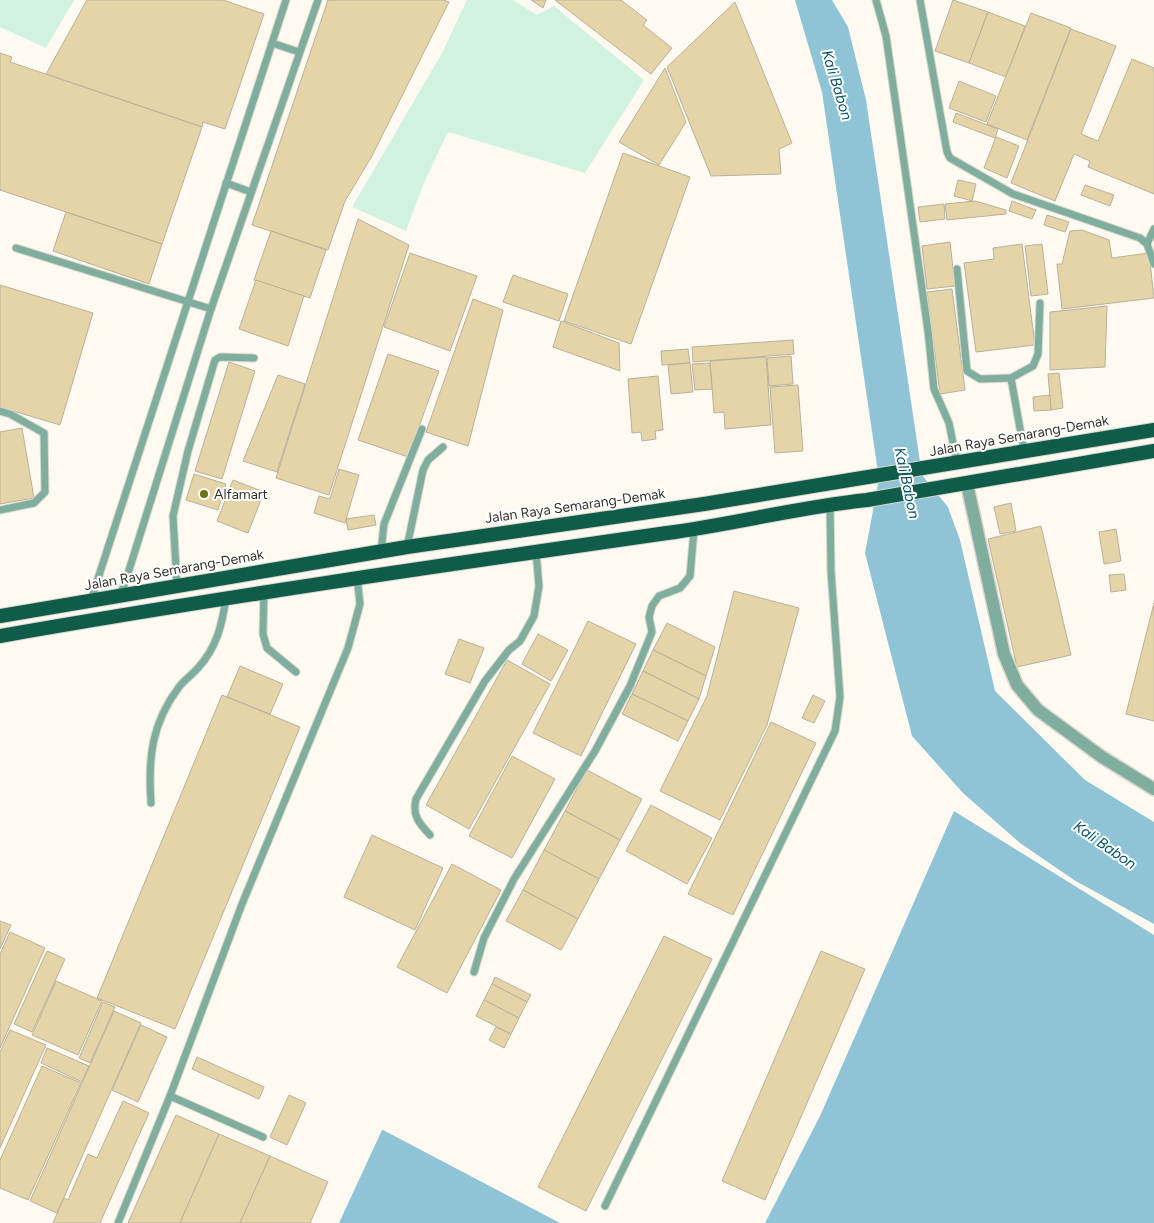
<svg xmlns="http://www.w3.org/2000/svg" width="1154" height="1223" font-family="Figtree,sans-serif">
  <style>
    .green { fill: #d1f2df }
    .water { fill: #8fc4d6 }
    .building { fill: #e4d4a7; stroke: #b9b19b }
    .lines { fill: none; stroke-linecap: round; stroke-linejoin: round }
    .service-casing { stroke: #dad6cd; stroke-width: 9 }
    .minor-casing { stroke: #dad6cd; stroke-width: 15 }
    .trunk-casing { stroke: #dad6cd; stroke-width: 16 }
    .service { stroke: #80ae9e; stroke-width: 7 }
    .minor { stroke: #80ae9e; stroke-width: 12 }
    .trunk { stroke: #0e5c49; stroke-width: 14 }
    .poi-dot { fill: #6b7219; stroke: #fff; stroke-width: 2 }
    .labels { text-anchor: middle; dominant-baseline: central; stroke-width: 4; stroke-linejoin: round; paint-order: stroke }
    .street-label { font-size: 14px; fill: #36332a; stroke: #fff }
    .poi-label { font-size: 14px; fill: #36332a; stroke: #fff; text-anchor: start }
    .water-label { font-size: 15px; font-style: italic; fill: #075366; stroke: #fff }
  </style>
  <rect width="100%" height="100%" fill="#fefaf1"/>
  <!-- green -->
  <g class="green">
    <polygon points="0,0 74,0 46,48 0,27"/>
    <polygon points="467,0 513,0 537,15 554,6 644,80 585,173 448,132 423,185 406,231 352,207 442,53"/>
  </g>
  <!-- water -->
  <g class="water">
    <polygon points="795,0 832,0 848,27 866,100 922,475 948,507 960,540 995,691 1085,780 1154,822 1154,924 1074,880 1020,843 963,793 912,736 865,553 879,479 822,92"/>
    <polygon points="954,811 1154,935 1154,1223 765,1223 820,1116"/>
    <polygon points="382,1130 383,1130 560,1223 339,1223"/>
  </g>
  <!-- building -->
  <g class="building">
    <polygon points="87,0 223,0 264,14 225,129 203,122 202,127 46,74"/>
    <polygon points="328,0 443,0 449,2 372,156 345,201 328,250 252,225"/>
    <polygon points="531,0 546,0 543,8"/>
    <polygon points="555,0 621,0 647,20 643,25 672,48 651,74"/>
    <polygon points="953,0 988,12 969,63 935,51"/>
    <polygon points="735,2 792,143 779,149 781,174 711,176 667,67"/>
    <polygon points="988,12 1025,26 1006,77 969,63"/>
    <polygon points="1031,13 1071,28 1027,140 987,124"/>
    <polygon points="1071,29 1116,46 1081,134 1098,141 1132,59 1154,68 1154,194 1088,167 1090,161 1074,154 1055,201 1011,183"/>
    <polygon points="0,53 12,57 10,62 202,127 162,244 0,190"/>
    <polygon points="665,68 686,122 659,165 619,142"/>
    <polygon points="959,81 996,96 986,122 949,108"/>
    <polygon points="956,113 998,129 995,138 953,122"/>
    <polygon points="996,137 1019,146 1007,178 984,168"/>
    <polygon points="623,153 690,177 631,344 564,321"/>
    <polygon points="958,180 976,184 972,201 954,196"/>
    <polygon points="1085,185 1114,195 1110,206 1081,195"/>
    <polygon points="975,201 1006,210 1006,214 947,220 945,204"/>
    <polygon points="1012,201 1036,210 1032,219 1009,211"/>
    <polygon points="944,204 945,219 920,222 918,207"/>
    <polygon points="66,212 162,244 149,284 53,251"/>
    <polygon points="1047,215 1069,222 1065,232 1044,225"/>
    <polygon points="358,219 409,245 329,495 276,478"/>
    <polygon points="1082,230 1109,240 1112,258 1149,253 1154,298 1062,309 1057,264 1062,264 1070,231"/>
    <polygon points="271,231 326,250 310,298 254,280"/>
    <polygon points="950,242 955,286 927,289 922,246"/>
    <polygon points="1022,244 1035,345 976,352 964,263 994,259 993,248"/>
    <polygon points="1042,244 1048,294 1031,296 1025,246"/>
    <polygon points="410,253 477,276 450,351 384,327"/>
    <polygon points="513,275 568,294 559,321 503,302"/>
    <polygon points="256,280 304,296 288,346 239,329"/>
    <polygon points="0,285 93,313 60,425 0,407"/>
    <polygon points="952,289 965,390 940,394 927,292"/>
    <polygon points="473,299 503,310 468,446 426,432"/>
    <polygon points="1107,306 1105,367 1050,370 1050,312"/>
    <polygon points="561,321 619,343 620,371 553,347"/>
    <polygon points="793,340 794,354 693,362 692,347"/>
    <polygon points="688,349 690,363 662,365 661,351"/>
    <polygon points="388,354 439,371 408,457 358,440"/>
    <polygon points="791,356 793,384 769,386 767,358"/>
    <polygon points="766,357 771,425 725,429 724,412 714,413 710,361"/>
    <polygon points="229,362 255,371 222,479 195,471"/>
    <polygon points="690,363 693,392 671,394 668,365"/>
    <polygon points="710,363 712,389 695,390 692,364"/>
    <polygon points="1059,373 1063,408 1051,410 1048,374"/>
    <polygon points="278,375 305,384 277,472 243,461"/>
    <polygon points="658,376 663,430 655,431 656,439 642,441 641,432 632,433 628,379"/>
    <polygon points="798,385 803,451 775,453 770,387"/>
    <polygon points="1050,395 1051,410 1034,411 1033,397"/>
    <polygon points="22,428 34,498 0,504 0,432"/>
    <polygon points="339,469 359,475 345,523 314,513 319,496 330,499"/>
    <polygon points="194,474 226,484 218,510 186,500"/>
    <polygon points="233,480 264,492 248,533 217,521"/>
    <polygon points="1011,503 1016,531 1000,534 994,507"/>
    <polygon points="374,515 376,525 348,530 346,519"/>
    <polygon points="1041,526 1071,655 1017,667 988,539"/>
    <polygon points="1116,529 1121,561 1104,564 1099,532"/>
    <polygon points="1124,574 1126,590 1111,592 1109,575"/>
    <polygon points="734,591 799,608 767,725 720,820 660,791 707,696"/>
    <polygon points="1154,603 1154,721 1126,714"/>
    <polygon points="588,621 636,644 581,756 533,733"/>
    <polygon points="667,623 715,647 706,676 653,650"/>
    <polygon points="538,634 568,650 551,681 522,664"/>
    <polygon points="459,639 484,648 470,683 445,674"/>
    <polygon points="653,650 706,676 699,699 643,671"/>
    <polygon points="507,660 550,684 469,829 426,805"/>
    <polygon points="240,666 283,684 270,714 227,697"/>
    <polygon points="643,671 699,699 688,721 632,694"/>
    <polygon points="632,694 688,721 678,741 622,714"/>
    <polygon points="222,695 300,727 175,1029 97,998"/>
    <polygon points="813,695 825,701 814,723 802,718"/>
    <polygon points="771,722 816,743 733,915 688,894"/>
    <polygon points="512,756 555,779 512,858 469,836"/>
    <polygon points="587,770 642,799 620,840 565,811"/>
    <polygon points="651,805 712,838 687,884 626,851"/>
    <polygon points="565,811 620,840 599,879 544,850"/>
    <polygon points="372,835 443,868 415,930 344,897"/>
    <polygon points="544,850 599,879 578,919 523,890"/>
    <polygon points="452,864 501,890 447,993 397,967"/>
    <polygon points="523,890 578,919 561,950 506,921"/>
    <polygon points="0,921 11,925 0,949"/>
    <polygon points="10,932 45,948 0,1048 0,954"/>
    <polygon points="664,936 712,959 586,1211 538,1187"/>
    <polygon points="47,951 65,959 32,1032 14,1024"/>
    <polygon points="821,951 865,969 765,1200 722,1181"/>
    <polygon points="495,977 531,995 527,1002 492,984"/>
    <polygon points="56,981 102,1001 78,1055 32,1035"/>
    <polygon points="492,984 527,1002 519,1018 484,1000"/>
    <polygon points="484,1000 519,1018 511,1034 476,1016"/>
    <polygon points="103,1002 115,1007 90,1063 79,1058"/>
    <polygon points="114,1011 141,1023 57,1213 30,1201"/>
    <polygon points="141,1025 167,1037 138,1102 112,1090"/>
    <polygon points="496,1027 511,1034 504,1048 489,1040"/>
    <polygon points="10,1030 46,1045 0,1148 0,1052"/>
    <polygon points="47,1048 89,1066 82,1082 41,1063"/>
    <polygon points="197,1057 264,1087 259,1099 192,1069"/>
    <polygon points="42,1066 81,1083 28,1200 0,1188 0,1160"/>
    <polygon points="289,1095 306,1103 287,1145 270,1137"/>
    <polygon points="123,1101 149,1113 100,1223 53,1223 64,1198 68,1200 88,1154 97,1158"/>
    <polygon points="176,1115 219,1134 180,1223 128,1223"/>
    <polygon points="219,1134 270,1156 240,1223 180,1223"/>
    <polygon points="270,1156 328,1182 310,1223 240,1223"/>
  </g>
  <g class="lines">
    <defs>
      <g id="service">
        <polyline points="876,0 886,36 896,106 928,331 934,389 949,423 957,463"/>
        <polyline points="920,0 947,152 950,158 1013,194 1140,238 1147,244 1154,264"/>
        <polyline points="272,43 299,52"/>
        <polyline points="226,183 251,192"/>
        <polyline points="1147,244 1154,229"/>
        <polyline points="16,248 211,309"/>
        <polyline points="957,269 967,371 980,379 1011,378"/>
        <polyline points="0,411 10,414 44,433 45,492 34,503 0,510"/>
        <polyline points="1024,451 1011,378 1033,366 1038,354 1040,303"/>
        <polyline points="407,547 423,470 428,460 443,447"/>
        <polyline points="381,551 384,524 422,429"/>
        <polyline points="177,586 173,516 188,451 215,360 220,357 254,358"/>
        <polyline points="264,592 263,634 267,648 296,672"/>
        <polyline points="119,595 124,586 211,309 318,0"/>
        <polyline points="91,600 286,0"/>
        <path d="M151,803c-3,-44 0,-79 28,-116 5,-7 13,-12 19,-19 19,-21 24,-43 28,-70"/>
        <path d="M430,835c-11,-12 -18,-19 -14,-36l69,-118 24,-31 11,-9 14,-25 5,-30 -3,-34"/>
        <polyline points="474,972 484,938 514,879 595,751 630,686 652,632 649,617 652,606 659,596 680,588 690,576 694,530"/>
        <polyline points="263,1137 170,1096 242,904 348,648 360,604 357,577"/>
        <polyline points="605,1206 835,731 840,697 831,571 830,504"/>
        <polyline points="118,1223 170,1096"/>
      </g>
      <polyline id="minor" points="967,484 1004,654 1017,685 1038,710 1102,757 1154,789"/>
      <g id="trunk">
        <polyline points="0,616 407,547 704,504 1154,430"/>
        <path d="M0,636c222,-39 444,-71 667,-103 67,-9 133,-26 200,-33l287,-49"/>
      </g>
    </defs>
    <!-- service casing -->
    <use href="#service" class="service-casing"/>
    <!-- minor casing -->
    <use href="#minor" class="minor-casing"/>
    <!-- trunk casing -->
    <use href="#trunk" class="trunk-casing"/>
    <!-- service -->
    <use href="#service" class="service"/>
    <!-- minor -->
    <use href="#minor" class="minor"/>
    <!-- trunk -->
    <use href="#trunk" class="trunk"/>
  </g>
  <!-- markers -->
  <circle class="poi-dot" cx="204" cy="494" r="5"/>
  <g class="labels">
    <!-- street labels -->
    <g class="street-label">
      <text transform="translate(1019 436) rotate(-10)">Jalan Raya Semarang-Demak</text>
      <text transform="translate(575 506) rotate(-8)">Jalan Raya Semarang-Demak</text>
      <text transform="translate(174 570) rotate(-10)">Jalan Raya Semarang-Demak</text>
    </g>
    <!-- poi labels -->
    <g class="poi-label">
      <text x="214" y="494">Alfamart</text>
    </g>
    <!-- water labels -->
    <g class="water-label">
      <text transform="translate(837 85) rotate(73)">Kali Babon</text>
      <text transform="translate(907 483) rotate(78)">Kali Babon</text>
      <text transform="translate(1105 845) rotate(35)">Kali Babon</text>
    </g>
  </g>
</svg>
